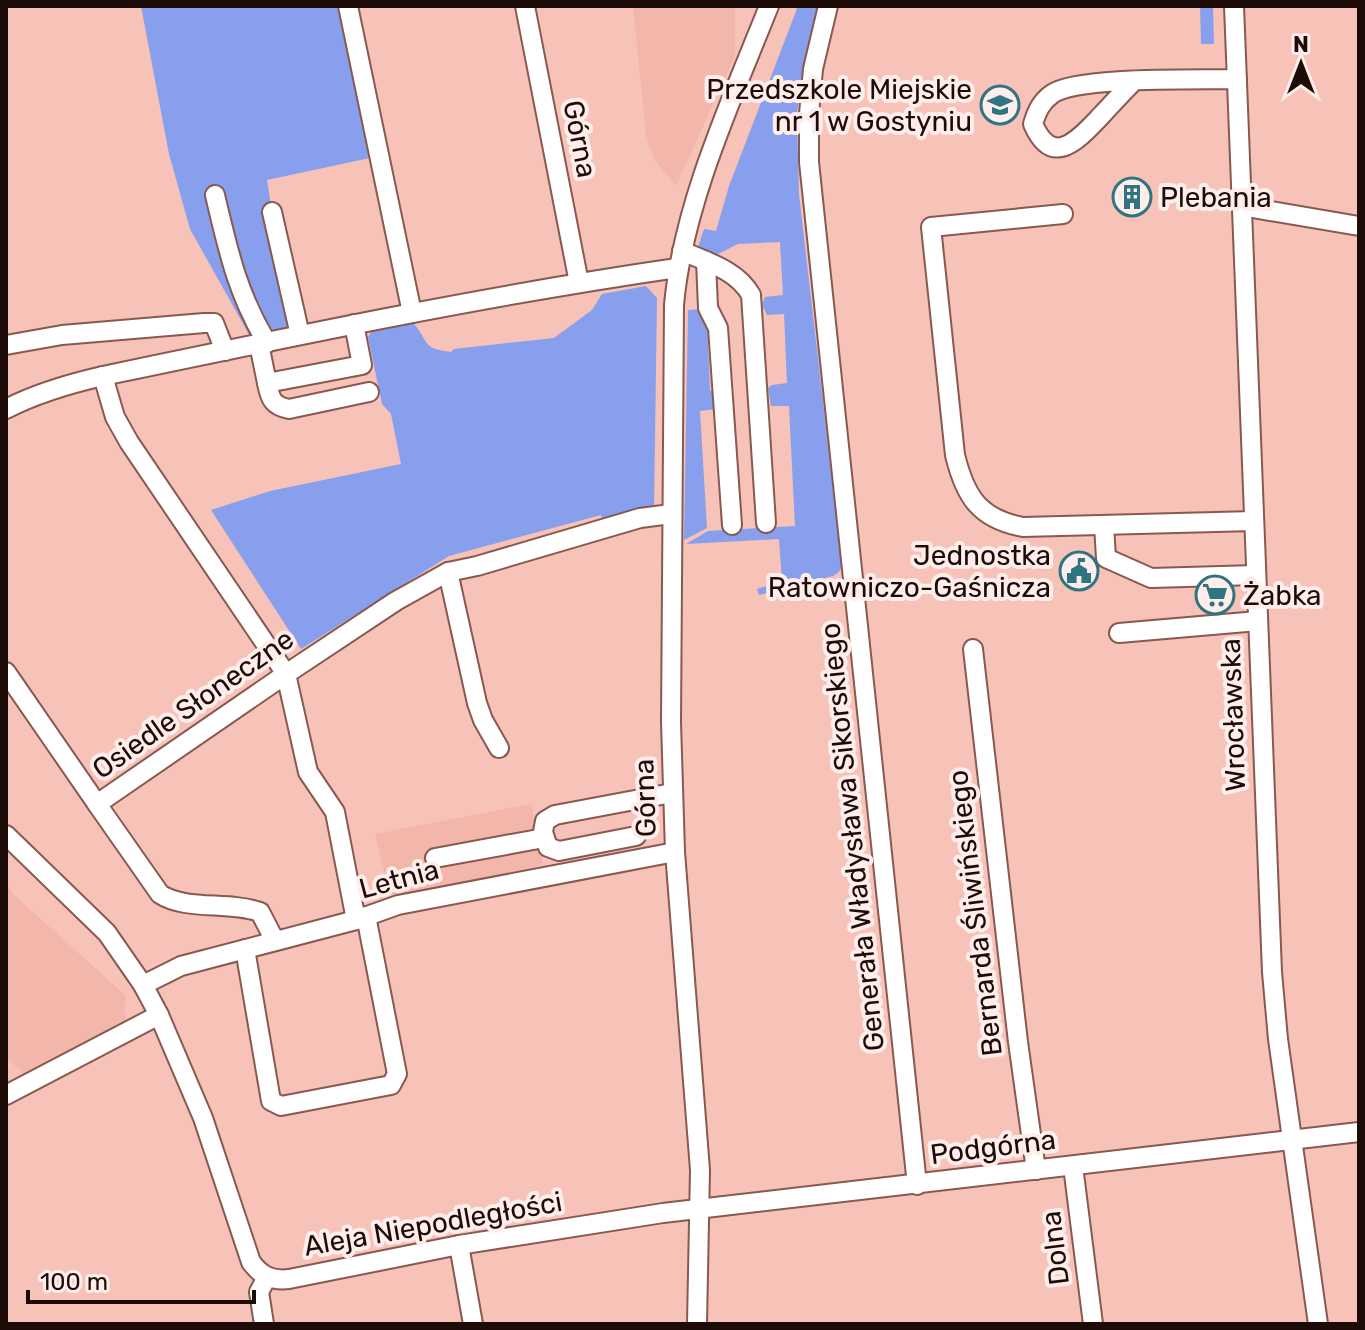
<svg xmlns="http://www.w3.org/2000/svg" width="1365" height="1330" font-family="Rubik,sans-serif">
  <style>
    .built { fill: #f3b6ab }
    .green { fill: #889fed }
    .lines { fill: none; stroke-linecap: round; stroke-linejoin: round }
    .minor-casing { stroke: #875950; stroke-width: 22 }
    .minor { stroke: #fff; stroke-width: 18 }
    .labels { text-anchor: middle; dominant-baseline: central; stroke-width: 8; stroke-linejoin: round; paint-order: stroke }
    .poi-label { font-size: 28px; fill: #1d0b08; stroke: #feedea; text-anchor: end }
    .street-label { font-size: 28px; fill: #1d0b08; stroke: #feedea }
  </style>
  <rect width="100%" height="100%" fill="#f7c2b8"/>
  <!-- built -->
  <g class="built">
    <polygon points="633,6 735,6 735,56 676,186 654,159 646,135"/>
    <polygon points="531,804 543,865 391,897 375,834"/>
    <polygon points="6,884 13,894 126,996 124,1011 127,1020 25,1075 6,1057"/>
  </g>
  <!-- green -->
  <g class="green">
    <polygon points="141,6 337,6 370,158 267,180 291,329 251,338 190,229 169,154"/>
    <polygon points="798,6 819,6 802,79 797,113 799,194 842,566 839,572 833,576 759,595 757,589 782,581 779,539 686,544 708,531 795,526 789,406 771,406 768,388 772,385 787,383 784,314 767,315 762,305 765,297 783,295 780,242 738,244 716,255 698,247 704,229 716,231 729,186"/>
    <polygon points="1200,6 1213,6 1214,44 1201,44"/>
    <path d="M646,286l11,12 -3,211 -50,15 -3,-9 -152,41 -148,93 -90,-139 59,-19 131,-27 -10,-50 -9,-10 -14,-67 4,-6 40,-9c17,17 8,27 39,30l3,-3 100,-11 38,-28 10,-16z"/>
    <polygon points="702,309 707,322 710,390 716,395 716,409 700,411 707,528 684,540 688,310"/>
  </g>
  <g class="lines">
    <defs>
      <g id="minor">
        <polyline points="348,6 412,313"/>
        <polyline points="525,6 579,283"/>
        <polyline points="828,6 813,69 809,114 809,162 917,1185"/>
        <polyline points="1234,6 1272,972 1278,1039 1318,1324"/>
        <path d="M1133,82c-12,12 -23,24 -35,37 -22,23 -46,48 -65,5 4,-13 8,-22 19,-30 24,-18 150,-14 185,-15"/>
        <path d="M215,195c13,55 22,98 52,148"/>
        <polyline points="1241,206 1359,226"/>
        <polyline points="272,212 300,335"/>
        <path d="M1063,214l-132,13 24,228c10,41 24,64 68,72l231,-6"/>
        <path d="M682,251c25,11 55,19 69,44l15,228"/>
        <polyline points="706,261 708,308 718,328 732,525"/>
        <polyline points="259,344 267,383 362,365 354,324"/>
        <polyline points="6,345 62,335 204,323 214,323 225,351"/>
        <path d="M267,383c3,16 6,23 22,26l80,-17"/>
        <path d="M6,409c31,-16 62,-25 97,-33"/>
        <polyline points="1104,525 1106,558 1151,578 1256,575"/>
        <polyline points="1119,633 1258,621"/>
        <polyline points="973,649 1018,1042 1036,1170"/>
        <polyline points="6,672 97,804"/>
        <polyline points="499,748 483,720 477,703 448,572 477,566 640,518 671,514"/>
        <path d="M6,835l101,98 36,52 16,30 44,103 48,144c10,14 21,19 38,17l170,-34 204,-32 696,-81"/>
        <polyline points="636,836 559,851 548,847 543,832 545,821 555,815 672,793"/>
        <polyline points="435,858 544,838"/>
        <path d="M356,920l-21,-108 -27,-40 -22,-98 -157,-232 -14,-25 -12,-41c191,-40 381,-80 574,-108"/>
        <path d="M275,941l-15,-29c-32,-11 -74,-1 -100,-18l-63,-90 189,-130 110,-73 52,-29"/>
        <polyline points="245,949 271,1101 281,1106 391,1085 397,1074 366,916"/>
        <polyline points="143,985 181,966 356,920 398,905 675,852"/>
        <polyline points="6,1095 159,1015"/>
        <polyline points="1073,1166 1093,1324"/>
        <polyline points="459,1245 473,1324"/>
        <polyline points="264,1324 259,1292 267,1277"/>
        <path d="M697,1324l3,-154 -25,-318 -4,-130 3,-417c9,-101 58,-206 95,-299"/>
      </g>
    </defs>
    <!-- minor casing -->
    <use href="#minor" class="minor-casing"/>
    <!-- minor -->
    <use href="#minor" class="minor"/>
  </g>
  <!-- icons -->
  <defs>
    <symbol id="school-ring" viewBox="-11 -11 22 22"><circle r="9.5" fill="#feedea" stroke="#2e7481" stroke-width="1.5"/><path d="M0-5L7-2L0 1L-7-2ZM-4 1L0 2.5L4 1V4Q0 6-4 4Z" fill="#2e7481"/></symbol>
    <symbol id="building-ring" viewBox="-11 -11 22 22"><circle r="9.5" fill="#feedea" stroke="#2e7481" stroke-width="1.5"/><path d="M-4-6H4V6H1V3H-1V6H-4ZM-2.5-4.3h1.7v1.8h-1.7ZM.8-4.3h1.7v1.8H.8ZM-2.5-1h1.7V.8h-1.7ZM.8-1h1.7V.8H.8Z" fill="#2e7481"/></symbol>
    <symbol id="civic-ring" viewBox="-11 -11 22 22"><circle r="9.5" fill="#feedea" stroke="#2e7481" stroke-width="1.5"/><path d="M-.6-6.5H3V-4.5H.6V-3L4-1V1h2V6H-6V1h2V-1L-.6-3ZM-1.2 2.5V6h2.4V2.5Z" fill="#2e7481"/></symbol>
    <symbol id="supermarket-ring" viewBox="-11 -11 22 22"><circle r="9.5" fill="#feedea" stroke="#2e7481" stroke-width="1.5"/><path d="M-6-5.5h2.5l.6 2H6L4.5 2H-2.5L-4.4-4H-6ZM-1.5 3.2a1.3 1.3 0 1 0 .1 0ZM3 3.2a1.3 1.3 0 1 0 .1 0Z" fill="#2e7481"/></symbol>
  </defs>
  <g fill-rule="evenodd">
    <use href="#school-ring" x="978" y="83" width="44" height="44"/>
    <use href="#building-ring" x="1110" y="175" width="44" height="44"/>
    <use href="#civic-ring" x="1057" y="549" width="44" height="44"/>
    <use href="#supermarket-ring" x="1193" y="573" width="44" height="44"/>
  </g>
  <g class="labels">
    <!-- poi labels -->
    <g class="poi-label">
      <text x="972" y="89">Przedszkole Miejskie<tspan x="972" dy="32">nr 1 w Gostyniu</tspan></text>
      <text x="1160" y="197" text-anchor="start">Plebania</text>
      <text x="1051" y="555">Jednostka<tspan x="1051" dy="32">Ratowniczo-Gaśnicza</tspan></text>
      <text x="1243" y="595" text-anchor="start">Żabka</text>
    </g>
    <!-- street labels -->
    <g class="street-label">
      <text transform="translate(580 139) rotate(79)">Górna</text>
      <text transform="translate(193 704) rotate(-35)">Osiedle Słoneczne</text>
      <text transform="translate(1233 715) rotate(-92)">Wrocławska</text>
      <text transform="translate(645 798) rotate(-92)">Górna</text>
      <text transform="translate(852 837) rotate(-96)">Generała Władysława Sikorskiego</text>
      <text transform="translate(399 879) rotate(-15)">Letnia</text>
      <text transform="translate(975 913) rotate(-97)">Bernarda Śliwińskiego</text>
      <text transform="translate(993 1147) rotate(-7)">Podgórna</text>
      <text transform="translate(433 1224) rotate(-10)">Aleja Niepodległości</text>
      <text transform="translate(1055 1248) rotate(-97)">Dolna</text>
    </g>
  </g>
  <!-- border -->
  <rect width="1365" height="1330" fill="none" stroke="#1d0b08" stroke-width="16"/>
  <!-- north arrow -->
  <g transform="translate(1301 64)" stroke="#feedea" stroke-width="6" paint-order="stroke">
  <path d="M0-6L14 30L0 20L-14 30Z" fill="#1d0b08"/>
  <text y="-12" font-size="22" font-weight="bold" text-anchor="middle" fill="#1d0b08">N</text>
  </g>
  <!-- scale -->
  <path d="M28 1290v12h226v-12" fill="none" stroke="#1d0b08" stroke-width="4"/>
  <text x="40" y="1290" font-size="24" fill="#1d0b08" stroke="#feedea" stroke-width="6" paint-order="stroke">100 m</text>
</svg>
